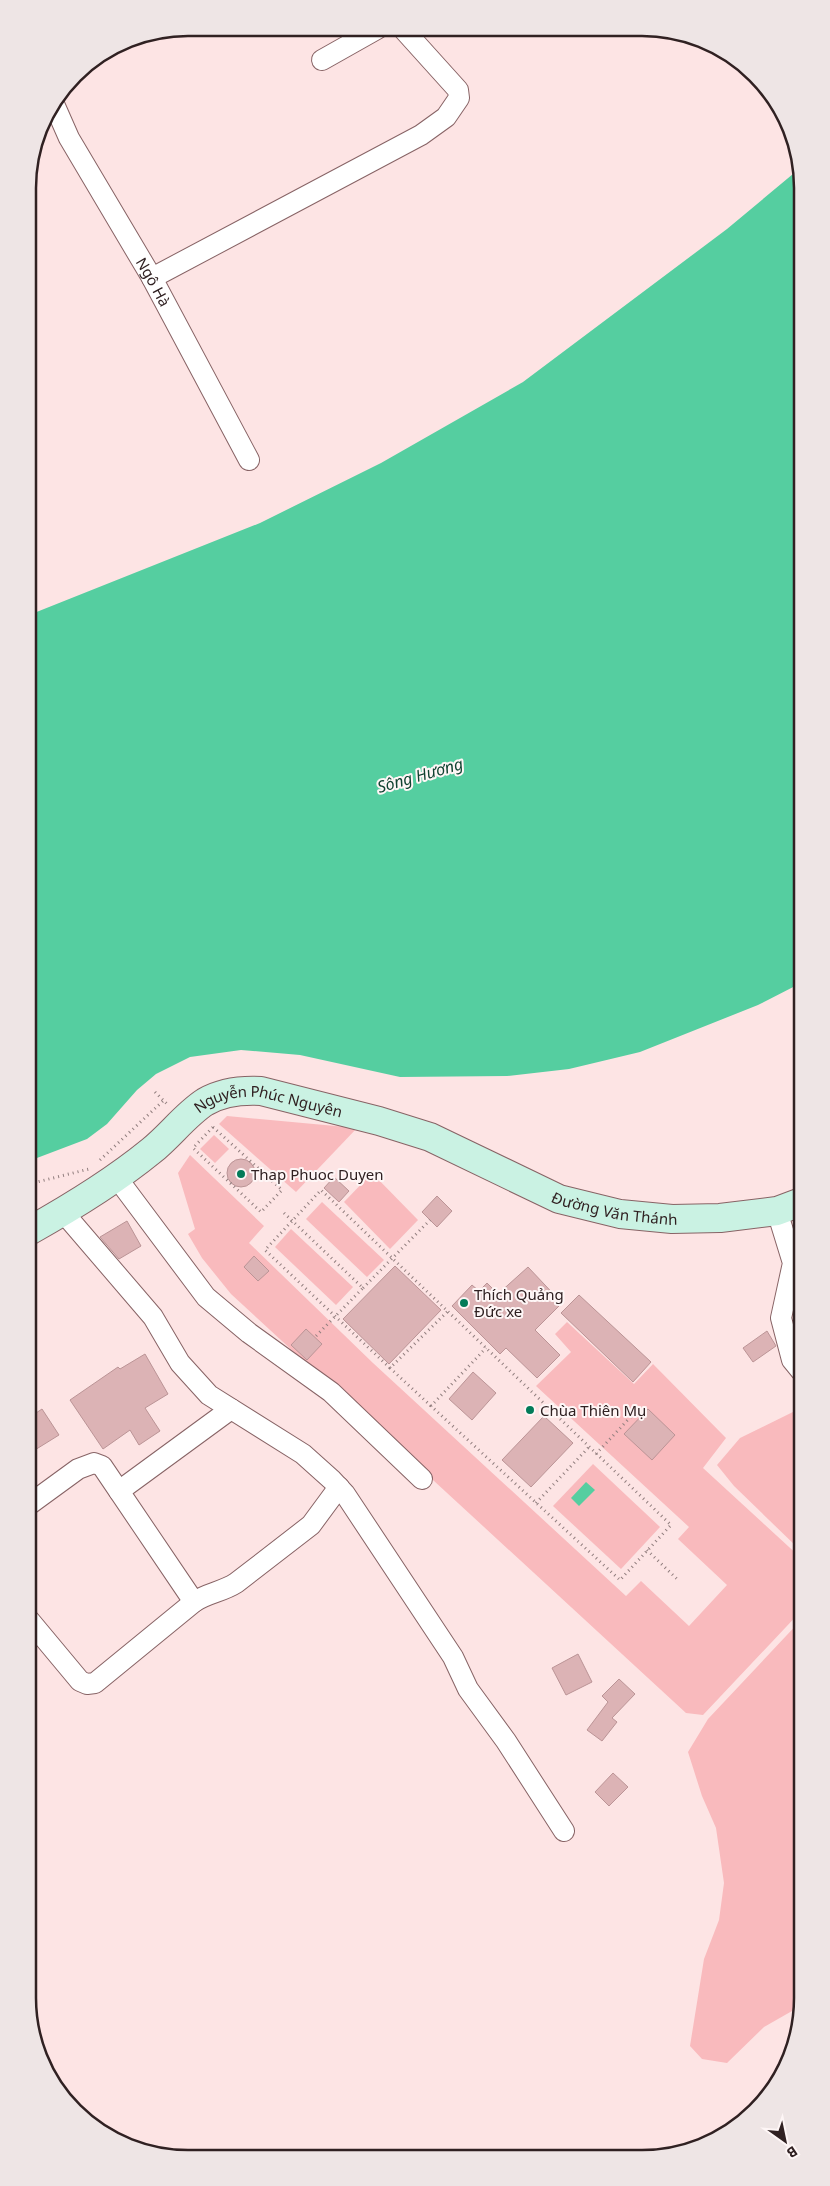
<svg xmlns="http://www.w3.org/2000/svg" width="830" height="2186" font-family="'Noto Sans',sans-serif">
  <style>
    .green { fill: #f9babd }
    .water { fill: #55cea0 }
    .building { fill: #dcb3b5; stroke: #bb9496 }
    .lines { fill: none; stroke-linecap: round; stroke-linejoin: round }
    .minor-casing { stroke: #876365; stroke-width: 22 }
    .secondary-casing { stroke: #876365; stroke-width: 30 }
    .path { stroke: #917e7e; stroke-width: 3; stroke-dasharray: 1 4; stroke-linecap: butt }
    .minor { stroke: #fff; stroke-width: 20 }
    .secondary { stroke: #caf2e3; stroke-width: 28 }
    .poi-dot { fill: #037b59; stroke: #fef6f6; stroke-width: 2 }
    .labels { text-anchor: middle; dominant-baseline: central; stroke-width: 4; stroke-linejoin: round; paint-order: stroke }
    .street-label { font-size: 15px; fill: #302122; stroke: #fef6f6 }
    .poi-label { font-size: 15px; fill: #302122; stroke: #fef6f6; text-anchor: start }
    .water-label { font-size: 16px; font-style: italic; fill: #104331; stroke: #fef6f6 }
    .rim { fill: none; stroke: #302122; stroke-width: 2.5 }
  </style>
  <rect width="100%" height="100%" fill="#fde4e4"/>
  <!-- green -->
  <g class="green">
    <polygon points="227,1116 357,1128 296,1192 219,1124"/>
    <polygon points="214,1135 229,1149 215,1163 200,1149"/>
    <polygon points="190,1155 264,1226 249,1243 373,1363 626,1596 641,1581 689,1626 727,1585 678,1539 689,1527 536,1386 571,1352 555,1334 567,1322 634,1384 653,1364 726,1438 703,1468 801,1558 802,1610 703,1715 686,1713 231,1294 202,1258 188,1234 195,1229 178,1173"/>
    <polygon points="372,1173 418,1220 390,1249 344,1202"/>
    <polygon points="322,1202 384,1260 367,1277 306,1219"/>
    <polygon points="291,1229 353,1287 336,1305 275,1247"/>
    <polygon points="801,1408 801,1551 734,1486 717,1465 740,1438"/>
    <polygon points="593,1464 660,1527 621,1569 553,1506"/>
    <polygon points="802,1619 802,2008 799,2007 764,2027 727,2063 702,2059 690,2046 704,1959 719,1920 724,1883 716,1828 702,1796 688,1752 708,1719"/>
  </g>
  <!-- water -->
  <g class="water">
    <polygon points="799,169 801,983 758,1005 640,1052 569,1069 507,1076 400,1077 300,1055 241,1050 190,1057 156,1074 137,1090 107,1124 87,1139 29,1161 29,615 260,523 381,463 523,382 727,229"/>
    <polygon points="586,1482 595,1490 579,1506 571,1498"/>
  </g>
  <!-- building -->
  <g class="building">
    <circle cx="241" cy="1173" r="14"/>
    <polygon points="334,1177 349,1191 339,1202 324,1188"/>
    <polygon points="437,1196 452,1211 437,1227 422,1212"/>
    <polygon points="127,1221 141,1246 119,1259 100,1237"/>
    <polygon points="254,1256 269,1271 258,1281 244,1267"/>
    <polygon points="395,1266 441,1310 389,1364 343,1319"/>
    <polygon points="528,1267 562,1303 535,1330 560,1355 537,1378 506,1348 500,1354 452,1306 472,1285 479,1291 487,1283 498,1294"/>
    <polygon points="579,1295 651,1362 633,1382 561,1313"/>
    <polygon points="306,1329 322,1344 307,1360 291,1345"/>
    <polygon points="767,1331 776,1346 753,1362 743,1348"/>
    <polygon points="145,1354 168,1394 145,1408 160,1431 139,1445 130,1430 103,1449 70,1400 118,1367 120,1369"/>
    <polygon points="473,1372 496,1393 472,1420 449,1399"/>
    <polygon points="42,1409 59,1435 30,1453 30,1417"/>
    <polygon points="648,1409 675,1435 652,1460 624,1434"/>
    <polygon points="544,1416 573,1443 531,1487 502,1460"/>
    <polygon points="578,1654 592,1682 566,1695 552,1668"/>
    <polygon points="619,1679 635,1694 612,1718 617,1722 602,1741 587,1730 608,1702 602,1696"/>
    <polygon points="613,1773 628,1787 609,1806 595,1792"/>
  </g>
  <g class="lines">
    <defs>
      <g id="minor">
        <polyline points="322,60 377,29"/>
        <path id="s1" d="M54,104l15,34 83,140 97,182"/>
        <polyline points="152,278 421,135 446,117 459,98 458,90 403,29"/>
        <polyline points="117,1178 206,1297 249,1333 331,1392 422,1479"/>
        <polyline points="777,1211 793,1263 781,1318 792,1360 801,1371"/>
        <polyline points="63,1212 153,1317 180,1363 209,1395 303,1454 332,1480 345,1494 453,1657 468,1689 506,1741 564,1831"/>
        <polyline points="119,1491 231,1409"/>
        <polyline points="30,1504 78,1469 94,1463 102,1466 194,1602"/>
        <path d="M30,1621l50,60 7,3 8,-1 99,-81c13,-9 28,-10 42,-19l75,-58 28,-38"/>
      </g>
      <g id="secondary">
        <path id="s2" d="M29,1231c43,-24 84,-49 122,-80 19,-15 34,-36 54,-49 17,-10 37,-12 56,-11l118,30 51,16 129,62 61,15 52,5 48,-1 57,-7 24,-9"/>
      </g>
    </defs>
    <!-- minor casing -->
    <use href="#minor" class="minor-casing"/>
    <!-- secondary casing -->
    <use href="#secondary" class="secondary-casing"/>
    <!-- path -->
    <g class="path">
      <polyline points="155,1092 169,1106"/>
      <polygon points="213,1127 282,1190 261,1212 193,1148"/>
      <polyline points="100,1160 164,1100"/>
      <polyline points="29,1184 89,1169"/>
      <polyline points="284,1213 363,1288 315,1337"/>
      <polyline points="363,1288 430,1220"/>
      <polyline points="390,1368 265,1250 321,1190 671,1525 620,1580 431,1406 486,1348"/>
      <polyline points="431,1406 390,1368 448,1311"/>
      <polyline points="596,1454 637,1410 642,1415"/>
      <polyline points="536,1503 589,1447"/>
      <polyline points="647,1550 678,1580"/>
    </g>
    <!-- minor -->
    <use href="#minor" class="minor"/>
    <!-- secondary -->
    <use href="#secondary" class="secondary"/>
  </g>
  <!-- markers -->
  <g class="poi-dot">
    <circle cx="241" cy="1174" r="5"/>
    <circle cx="464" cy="1303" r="5"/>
    <circle cx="530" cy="1410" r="5"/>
  </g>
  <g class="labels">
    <!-- street labels -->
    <g class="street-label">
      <text stroke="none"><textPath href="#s1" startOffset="204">Ngô Hà</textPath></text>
      <text stroke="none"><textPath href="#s2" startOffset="284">Nguyễn Phúc Nguyên</textPath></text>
      <text stroke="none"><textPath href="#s2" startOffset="652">Đường Văn Thánh</textPath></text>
    </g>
    <!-- poi labels -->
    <g class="poi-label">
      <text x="251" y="1174">Thap Phuoc Duyen</text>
      <text x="474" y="1294">Thích Quảng<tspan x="474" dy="17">Đức xe</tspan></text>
      <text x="540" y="1410">Chùa Thiên Mụ</text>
    </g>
    <!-- water labels -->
    <g class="water-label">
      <text transform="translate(420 775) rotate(-16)">Sông Hương</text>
    </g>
  </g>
  <!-- crop -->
  <path d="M0 0H830V2186H0ZM188 36H642A152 152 0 0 1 794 188V1998A152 152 0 0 1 642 2150H188A152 152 0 0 1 36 1998V188A152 152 0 0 1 188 36Z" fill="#eee5e5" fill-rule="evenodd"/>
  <path class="rim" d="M188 36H642A152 152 0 0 1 794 188V1998A152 152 0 0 1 642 2150H188A152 152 0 0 1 36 1998V188A152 152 0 0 1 188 36Z"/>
  <!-- north arrow -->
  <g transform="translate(785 2141) rotate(147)" stroke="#fef6f6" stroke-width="4" paint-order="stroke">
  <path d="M0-4L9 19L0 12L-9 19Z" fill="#302122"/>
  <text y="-8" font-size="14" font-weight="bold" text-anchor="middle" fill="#302122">B</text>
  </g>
</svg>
